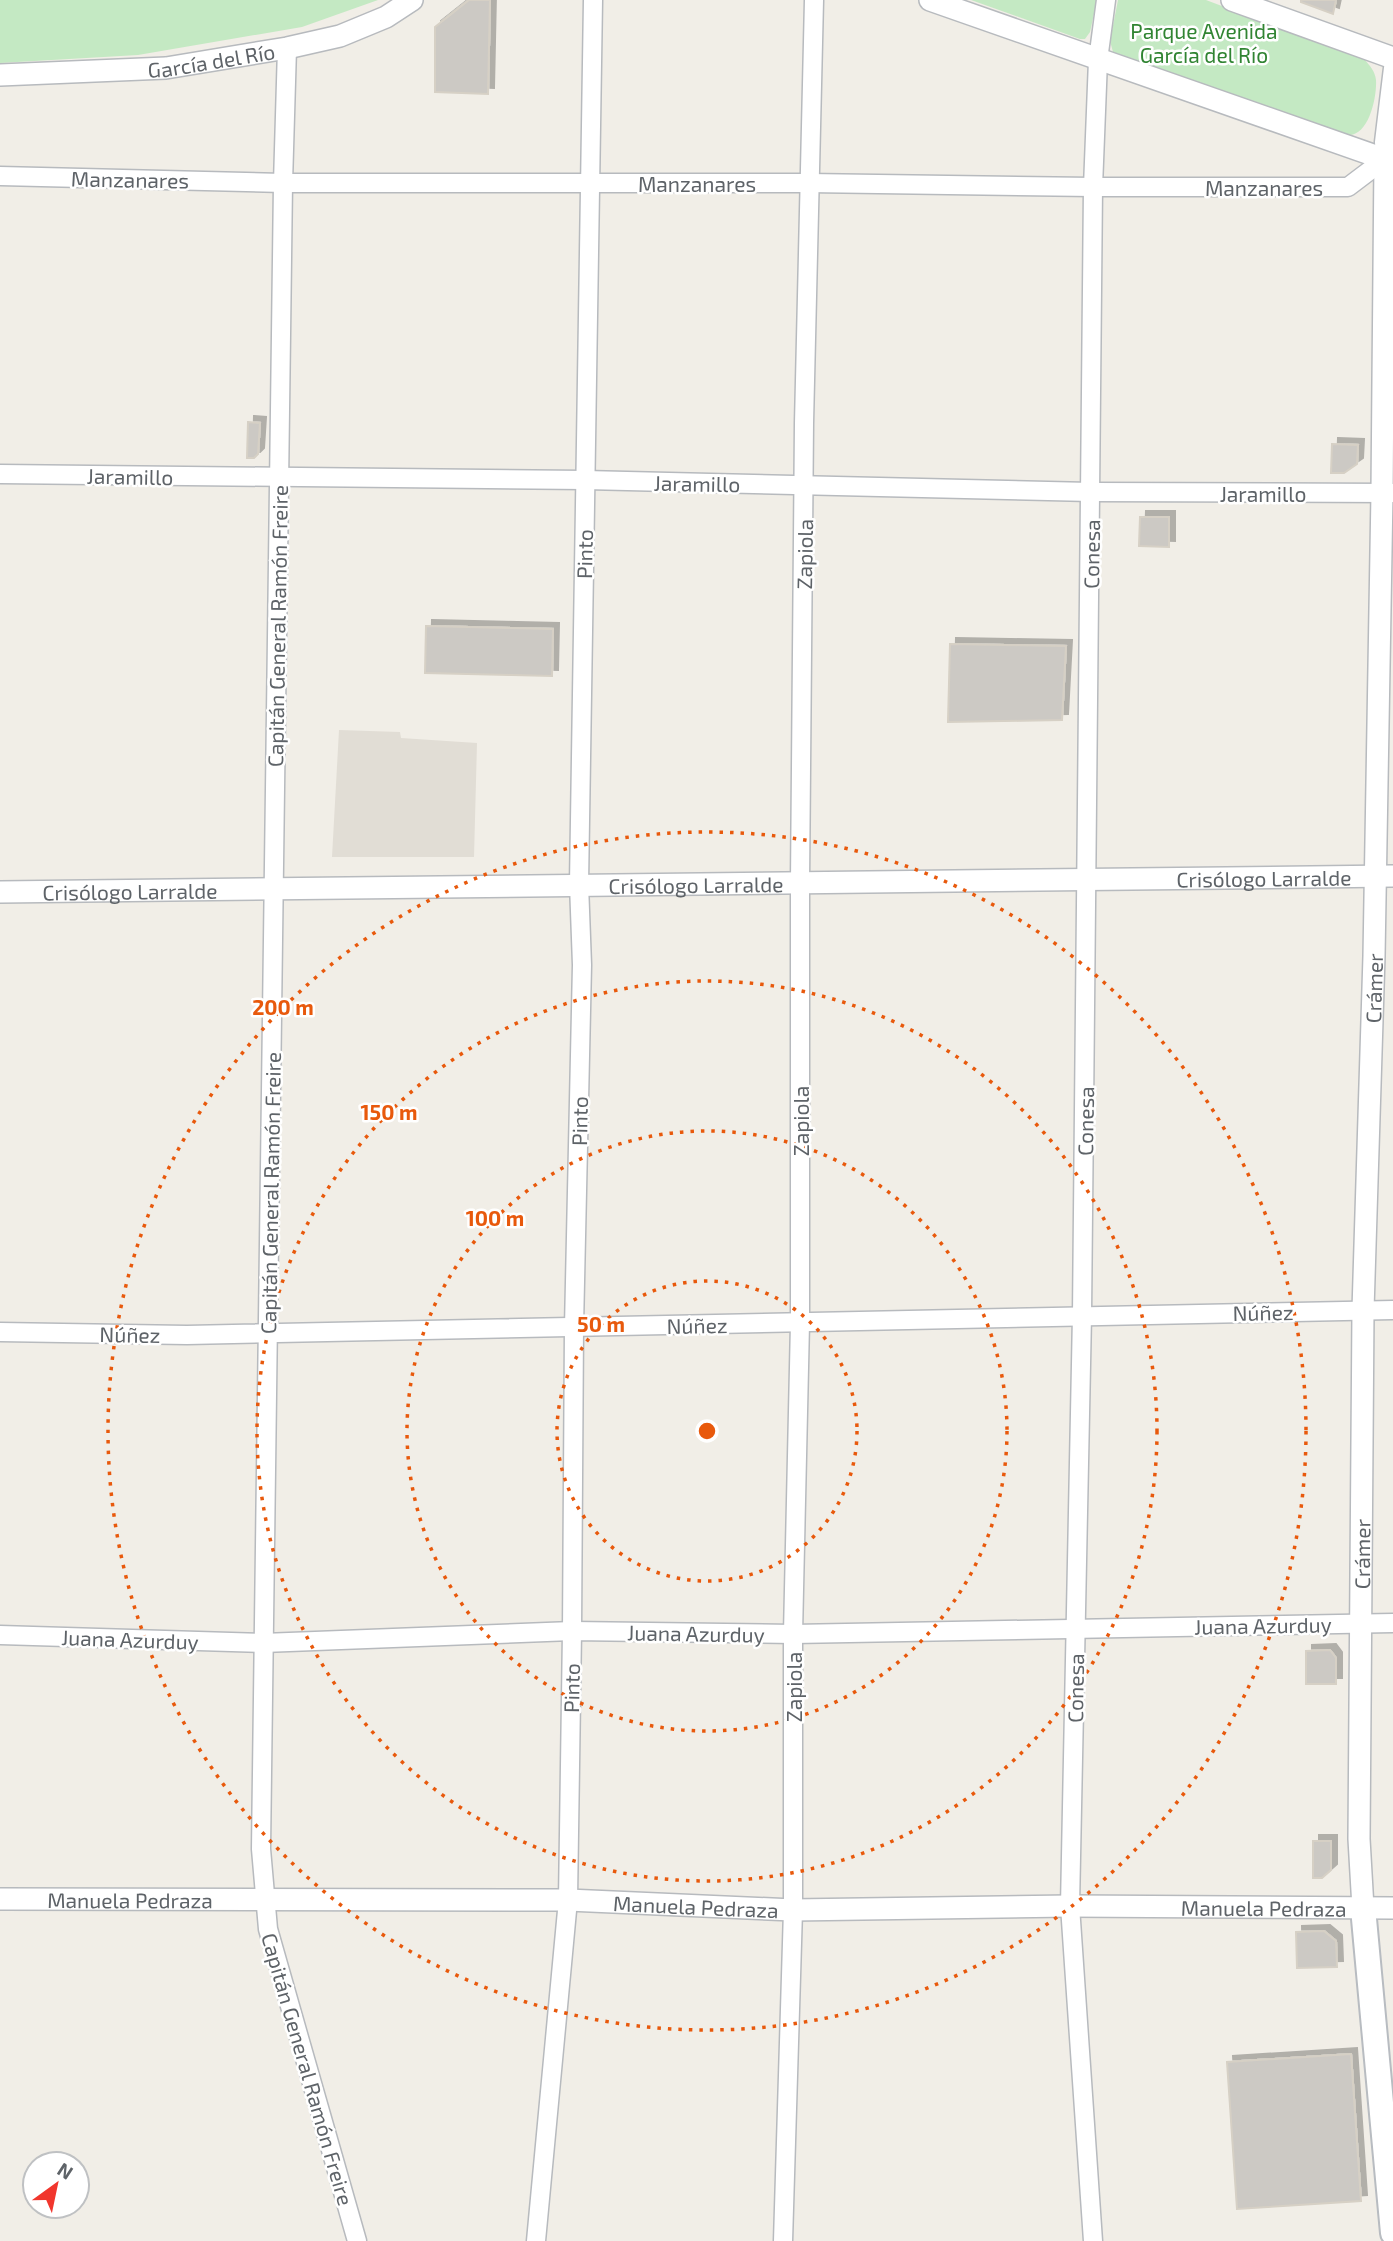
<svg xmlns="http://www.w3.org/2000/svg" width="1393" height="2241" font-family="'Exo 2',sans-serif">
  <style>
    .education { fill: #e1ddd5 }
    .green { fill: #c4e9c3 }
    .building { fill: #ccc9c4; stroke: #d6d0c5; stroke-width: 2; filter: url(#shadow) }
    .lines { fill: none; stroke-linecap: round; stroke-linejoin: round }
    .minor-casing { stroke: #b7babe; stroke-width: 21 }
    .tertiary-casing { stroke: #b7babe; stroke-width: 24 }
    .secondary-casing { stroke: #b8bcc1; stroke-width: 28 }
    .minor { stroke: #fff; stroke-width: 18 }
    .tertiary { stroke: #fff; stroke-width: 21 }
    .secondary { stroke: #fff; stroke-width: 24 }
    .ring { fill: none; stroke: #e8590c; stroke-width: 3.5; stroke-dasharray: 3.5 7 }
    .labels { text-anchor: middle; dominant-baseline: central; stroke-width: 5; stroke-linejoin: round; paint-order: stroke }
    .park-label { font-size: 21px; fill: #308432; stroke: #fff }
    .street-label { font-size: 21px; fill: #5e6368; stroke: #fff }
    .centre { fill: #e8590c; stroke: #fff; stroke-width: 3.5 }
    .ring-label { font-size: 21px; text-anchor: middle; font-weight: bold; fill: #e8590c; stroke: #fff; stroke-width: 5; stroke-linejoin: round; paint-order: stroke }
  </style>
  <defs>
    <filter id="shadow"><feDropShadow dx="6" dy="-6" stdDeviation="0" flood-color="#0004"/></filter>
  </defs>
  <rect width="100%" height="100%" fill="#f1eee7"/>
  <!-- education -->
  <polygon class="education" points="339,730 400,732 401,738 477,743 474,857 332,857"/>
  <!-- green -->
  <g class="green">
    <polygon points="0,0 378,0 302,27 138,55 0,63"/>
    <polygon points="971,0 1097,0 1090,32 1085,39 1080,39"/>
    <path d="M1118,0h88l159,60c5,6 10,11 11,20 1,17 -7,56 -28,55l-235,-83 -3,-11z"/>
  </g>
  <!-- building -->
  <g class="building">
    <polygon points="469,0 490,0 488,94 435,92 435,27"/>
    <polygon points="1301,0 1336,0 1333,14 1301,2"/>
    <polygon points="248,422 260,423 258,454 254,458 247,458"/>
    <polygon points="1332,444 1358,445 1357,464 1344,473 1331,473"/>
    <polygon points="1140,517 1169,517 1169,547 1139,546"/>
    <polygon points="426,626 553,629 552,676 425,673"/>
    <polygon points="950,644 1066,646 1062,720 948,722"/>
    <polygon points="1330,1650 1336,1658 1336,1684 1306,1684 1306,1651"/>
    <polygon points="1313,1841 1331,1841 1331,1870 1322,1878 1313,1878"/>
    <polygon points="1324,1931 1336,1941 1337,1967 1297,1968 1296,1932"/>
    <polygon points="1351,2054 1361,2201 1237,2209 1227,2062"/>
  </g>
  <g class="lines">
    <defs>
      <g id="minor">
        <polyline points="287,48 283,183 261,1849 268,1929 357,2241"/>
        <polyline points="0,176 283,183 808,183 1093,187 1348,187 1385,159 1384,142 1393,68"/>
        <polyline points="0,474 585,480 1091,492 1393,493"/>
        <polyline points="0,1332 187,1335 1393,1310"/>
        <polyline points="0,1635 263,1643 572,1631 793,1634 1393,1623"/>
        <polyline points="536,2241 568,1900 572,1631 574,1327 582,965 579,884 593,0"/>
        <polyline points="783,2241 793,1910 793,1634 800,1323 800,882 804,423 814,0"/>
        <polyline points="1093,2241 1070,1906 1082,1315 1093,187 1098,60 1106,0"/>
      </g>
      <g id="tertiary">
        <polyline points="930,0 1393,162"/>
        <polyline points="1232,0 1393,58"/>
        <path id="s1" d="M0,75l166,-7 121,-20 53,-12 46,-19 26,-17"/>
        <path id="s2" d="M0,892l1393,-16"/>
        <path id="s3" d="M0,1899l568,1 225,10 277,-4 323,2"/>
        <path id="s4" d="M1363,1908l-4,-69 4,-529 11,-354 8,-463 3,-334"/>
      </g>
      <polyline id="secondary" points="1363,1908 1393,2233"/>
    </defs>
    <!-- minor casing -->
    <use href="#minor" class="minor-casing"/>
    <!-- tertiary casing -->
    <use href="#tertiary" class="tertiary-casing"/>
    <!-- secondary casing -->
    <use href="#secondary" class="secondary-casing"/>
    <!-- minor -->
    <use href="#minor" class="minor"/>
    <!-- tertiary -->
    <use href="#tertiary" class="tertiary"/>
    <!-- secondary -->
    <use href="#secondary" class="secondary"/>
  </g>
  <!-- distance rings -->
  <g class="ring">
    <circle cx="707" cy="1431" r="150"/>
    <circle cx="707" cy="1431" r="300"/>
    <circle cx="707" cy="1431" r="450"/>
    <circle cx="707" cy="1431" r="599"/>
  </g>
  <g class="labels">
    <!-- park labels -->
    <g class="park-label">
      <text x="1204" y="30">Parque Avenida<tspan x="1204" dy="24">García del Río</tspan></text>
    </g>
    <!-- street labels -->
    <g class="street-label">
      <text stroke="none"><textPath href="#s1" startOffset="212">García del Río</textPath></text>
      <text transform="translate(130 179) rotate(1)">Manzanares</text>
      <text x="697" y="183">Manzanares</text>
      <text x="1264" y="187">Manzanares</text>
      <text transform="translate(130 476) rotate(1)">Jaramillo</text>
      <text transform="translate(697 483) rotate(1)">Jaramillo</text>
      <text x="1263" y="493">Jaramillo</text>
      <text transform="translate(584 554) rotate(-89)">Pinto</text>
      <text transform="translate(804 554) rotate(-89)">Zapiola</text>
      <text transform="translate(1091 554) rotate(-89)">Conesa</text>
      <text transform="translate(277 626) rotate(-89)">Capitán General Ramón Freire</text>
      <text stroke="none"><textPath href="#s2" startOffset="1264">Crisólogo Larralde</textPath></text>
      <text stroke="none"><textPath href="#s2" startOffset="696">Crisólogo Larralde</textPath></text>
      <text stroke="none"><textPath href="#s2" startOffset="130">Crisólogo Larralde</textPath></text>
      <text stroke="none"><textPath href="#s4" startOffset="920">Crámer</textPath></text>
      <text transform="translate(579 1121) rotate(-89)">Pinto</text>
      <text transform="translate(800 1121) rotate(-90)">Zapiola</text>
      <text transform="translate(1085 1121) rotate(-89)">Conesa</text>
      <text transform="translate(270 1193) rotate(-89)">Capitán General Ramón Freire</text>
      <text transform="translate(1263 1312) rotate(-1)">Núñez</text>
      <text transform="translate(697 1325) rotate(-1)">Núñez</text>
      <text transform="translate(130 1334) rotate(1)">Núñez</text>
      <text stroke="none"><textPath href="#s4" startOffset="354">Crámer</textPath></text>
      <text transform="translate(1263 1625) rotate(-1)">Juana Azurduy</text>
      <text transform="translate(696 1633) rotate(1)">Juana Azurduy</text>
      <text transform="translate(130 1639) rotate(2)">Juana Azurduy</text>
      <text transform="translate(793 1687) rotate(-90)">Zapiola</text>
      <text transform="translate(571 1688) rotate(-89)">Pinto</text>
      <text transform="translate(1075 1688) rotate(-89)">Conesa</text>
      <text stroke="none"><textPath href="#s3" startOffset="130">Manuela Pedraza</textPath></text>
      <text stroke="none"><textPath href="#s3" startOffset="696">Manuela Pedraza</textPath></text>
      <text stroke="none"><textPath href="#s3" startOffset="1264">Manuela Pedraza</textPath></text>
      <text transform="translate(308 2069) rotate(74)">Capitán General Ramón Freire</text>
    </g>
  </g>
  <circle cx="707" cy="1431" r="10" class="centre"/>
  <g class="ring-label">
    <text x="283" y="1015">200 m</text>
    <text x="389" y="1120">150 m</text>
    <text x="495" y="1226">100 m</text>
    <text x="601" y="1332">50 m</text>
  </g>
  <!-- north arrow -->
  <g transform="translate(56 2185) rotate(33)"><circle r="33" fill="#ffffff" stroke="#bfc1c3" stroke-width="2"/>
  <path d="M0-5L12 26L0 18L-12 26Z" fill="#f1362d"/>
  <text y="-10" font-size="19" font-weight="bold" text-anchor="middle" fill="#5e6368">N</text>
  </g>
</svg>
